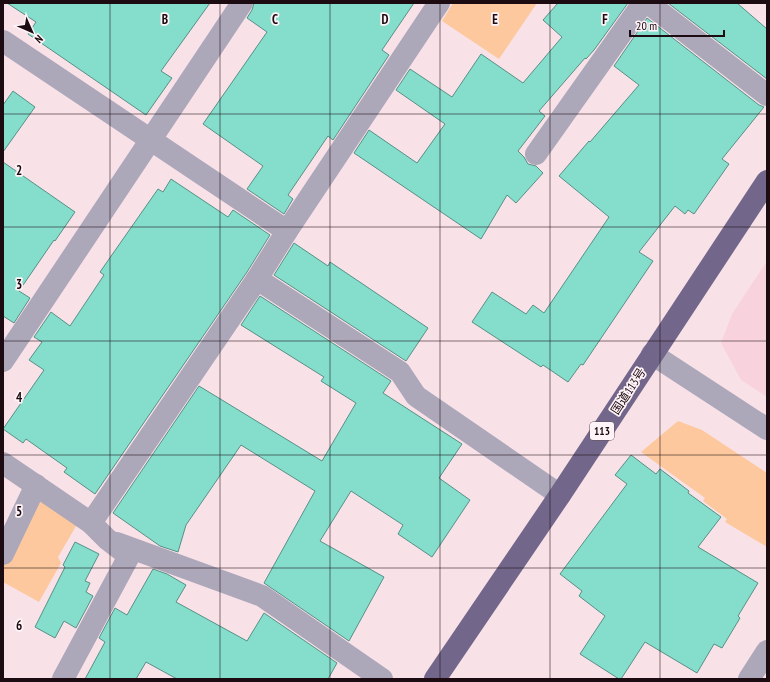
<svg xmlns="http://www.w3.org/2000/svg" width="770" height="682" font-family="'PT Sans Narrow','Noto Sans JP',sans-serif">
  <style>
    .built { fill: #f8d3dd }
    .green { fill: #fdc89e }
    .building { fill: #85ddcc; stroke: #579085 }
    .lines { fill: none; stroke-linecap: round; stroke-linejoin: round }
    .minor { stroke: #ada7ba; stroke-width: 22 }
    .trunk { stroke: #72668a; stroke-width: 22 }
    .grid { fill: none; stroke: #1c0b11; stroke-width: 1; stroke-opacity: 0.55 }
    .labels { text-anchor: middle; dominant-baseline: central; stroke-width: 3.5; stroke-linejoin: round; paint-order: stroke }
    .shield { fill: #fef3f6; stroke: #605156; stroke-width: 1 }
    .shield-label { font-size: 11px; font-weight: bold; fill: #1c0b11 }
    .street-label { font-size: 12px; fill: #1c0b11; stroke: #fef3f6 }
    .grid-label { font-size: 13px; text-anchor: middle; font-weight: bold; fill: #1c0b11; stroke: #fef3f6; stroke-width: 3.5; stroke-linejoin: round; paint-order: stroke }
  </style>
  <rect width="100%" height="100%" fill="#f8e2e8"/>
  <!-- built -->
  <polygon class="built" points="767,261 767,397 741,380 721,343 732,314"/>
  <!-- green -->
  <g class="green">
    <polygon points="453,3 537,3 499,59 442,21"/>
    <polygon points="678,421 702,430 767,473 767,547 725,522 727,519 703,501 705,498 641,452"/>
    <polygon points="38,493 79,521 58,557 61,563 39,602 3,582 3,567"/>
  </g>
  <!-- building -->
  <g class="building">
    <polygon points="7,3 210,3 161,71 172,78 146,115 28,34 36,22"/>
    <polygon points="254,3 414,3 382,50 389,55 333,140 328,136 288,195 293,199 284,214 247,189 263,166 203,124 267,32 247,18 252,10"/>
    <polygon points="558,3 628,3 594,50 586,59 585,58 539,111 545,116 518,151 524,157 528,164 536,166 543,173 516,203 507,195 481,239 354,153 369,130 417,163 445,124 396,90 410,69 452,97 481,54 523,83 562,37 543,20"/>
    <polygon points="668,3 737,3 767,29 767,79"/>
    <polygon points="647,18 759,105 764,107 722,159 729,164 694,214 688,210 685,214 675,206 639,252 653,261 583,365 581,364 568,382 543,365 541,367 472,322 492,292 526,314 533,305 544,313 609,217 559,176 589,141 590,142 639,85 614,66"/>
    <polygon points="13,91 35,107 3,152 3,105"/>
    <polygon points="3,162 75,212 55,241 54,240 19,291 30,298 14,323 3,316"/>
    <polygon points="171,179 228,217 233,210 270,235 247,272 95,494 64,472 67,468 26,439 23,443 3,429 44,370 29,360 42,342 34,337 51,312 70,326 104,275 100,272 158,189 163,192"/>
    <polygon points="294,243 328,266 330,262 428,328 406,361 274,275"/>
    <polygon points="260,296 391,381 383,393 462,444 439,478 470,500 432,557 398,534 403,525 351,491 320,541 384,577 349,641 264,583 315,491 241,445 186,525 178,552 160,546 113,513 199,386 322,461 356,403 321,381 324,377 241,325"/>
    <polygon points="631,455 656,474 660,469 689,491 688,493 721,517 698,547 758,583 738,616 740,618 722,648 714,644 697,673 645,642 621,679 619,679 580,654 605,616 579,596 582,591 560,574 627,484 615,475"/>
    <polygon points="75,542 99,554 85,581 90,583 86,592 93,596 76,628 64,621 55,638 35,627 65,567 63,565"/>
    <polygon points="153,569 167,574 186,585 176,602 247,641 264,613 337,663 328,679 177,679 146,662 136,679 85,679 105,642 99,638 115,608 127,615"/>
  </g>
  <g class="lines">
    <!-- minor -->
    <g class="minor">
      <polyline points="648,3 767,95"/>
      <polyline points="3,41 287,231"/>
      <polyline points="536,154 643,3"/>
      <polyline points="257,279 400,372 416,396 560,495"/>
      <polyline points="652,354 767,429"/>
      <polyline points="3,361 242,3"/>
      <polyline points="3,463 91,523"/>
      <polyline points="117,543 262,596 382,679"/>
      <polyline points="3,554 36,485"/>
      <polyline points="63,679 129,556 107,539 91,523 257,279 287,231 439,3"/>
      <polyline points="749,679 767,651"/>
    </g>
    <!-- trunk -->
    <polyline class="trunk" points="435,679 560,495 767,181"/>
  </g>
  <!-- grid -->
  <path class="grid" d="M110,3v676M220,3v676M330,3v676M440,3v676M550,3v676M660,3v676M3,114h764M3,227h764M3,341h764M3,455h764M3,568h764"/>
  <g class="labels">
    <!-- shield labels -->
    <rect class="shield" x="590" y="422" width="24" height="18" rx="3"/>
    <g class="shield-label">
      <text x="602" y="431">113</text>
    </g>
    <!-- street labels -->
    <g class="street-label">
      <text transform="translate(628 391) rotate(-57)">国道113号</text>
    </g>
  </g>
  <g class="grid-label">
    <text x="165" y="24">B</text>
    <text x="275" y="24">C</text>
    <text x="385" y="24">D</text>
    <text x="495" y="24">E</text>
    <text x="605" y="24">F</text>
    <text x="19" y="175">2</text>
    <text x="19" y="289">3</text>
    <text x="19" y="402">4</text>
    <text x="19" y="516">5</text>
    <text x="19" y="630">6</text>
  </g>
  <!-- border -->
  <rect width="770" height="682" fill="none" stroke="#1c0b11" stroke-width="8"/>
  <!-- north arrow -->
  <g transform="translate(32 32) rotate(135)" stroke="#fef3f6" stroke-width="3" paint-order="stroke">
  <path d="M0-3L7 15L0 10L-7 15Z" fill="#1c0b11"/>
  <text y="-6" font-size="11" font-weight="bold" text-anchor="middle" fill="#1c0b11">N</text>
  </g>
  <!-- scale -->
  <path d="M630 30v6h94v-6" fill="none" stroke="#1c0b11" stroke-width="2"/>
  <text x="636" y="30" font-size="12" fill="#1c0b11" stroke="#fef3f6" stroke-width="3" paint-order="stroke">20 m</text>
</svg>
